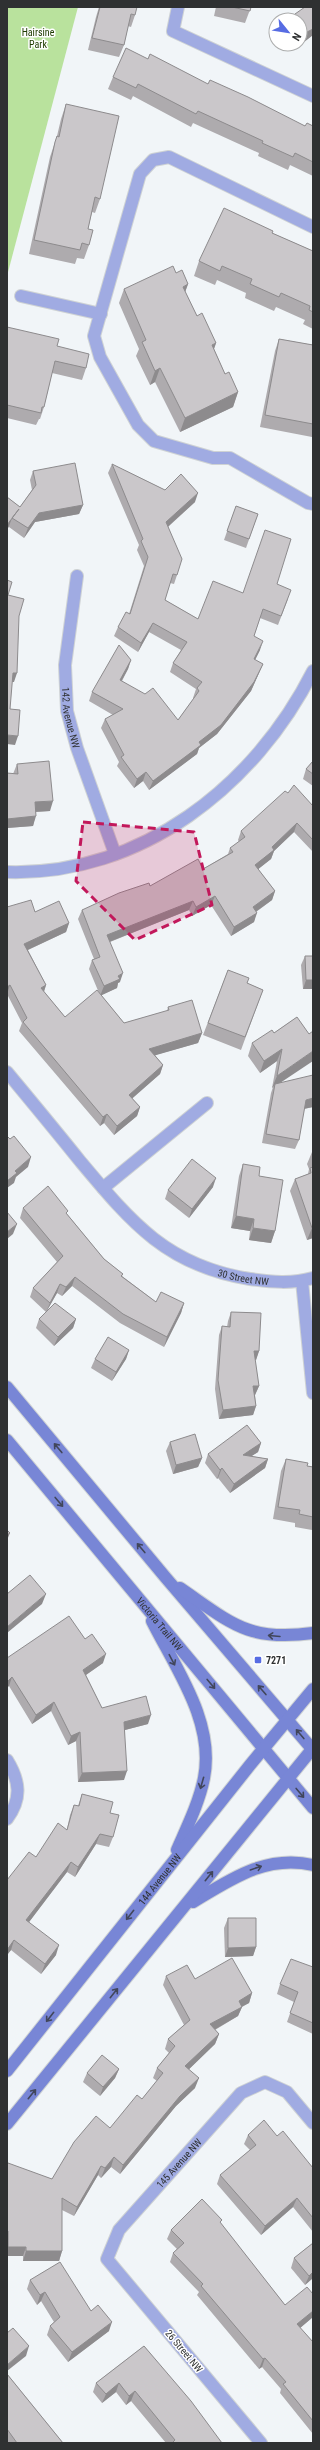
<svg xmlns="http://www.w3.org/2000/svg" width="320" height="2450" font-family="'Roboto Condensed',sans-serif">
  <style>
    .green { fill: #b9e29d }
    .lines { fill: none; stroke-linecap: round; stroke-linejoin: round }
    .street-casing { stroke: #ced2d4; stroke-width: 14 }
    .secondary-casing { stroke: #ced2d4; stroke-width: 14 }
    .street { stroke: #a0abe2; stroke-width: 12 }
    .secondary { stroke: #7886d6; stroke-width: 12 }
    .wall { fill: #aeabae }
    .shaded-wall { fill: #8d8b8d }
    .building { fill: #cac7ca; stroke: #8d8b8d }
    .oneway { stroke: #41465b }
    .marked { fill: #c2185b; fill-opacity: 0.2; stroke: #c2185b; stroke-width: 3; stroke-dasharray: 8 5; stroke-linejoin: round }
    .poi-dot { fill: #576ce3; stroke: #fff; stroke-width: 1.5 }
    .labels { text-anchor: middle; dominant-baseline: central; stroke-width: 3; stroke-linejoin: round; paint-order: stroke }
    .park-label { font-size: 10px; fill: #203c02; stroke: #fff }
    .street-label { font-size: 10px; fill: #2f3132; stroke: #fff }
    .poi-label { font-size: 10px; font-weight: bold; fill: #2f3132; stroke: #fff; text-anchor: start }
  </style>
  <rect width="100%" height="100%" fill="#f1f5f8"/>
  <!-- green -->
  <polygon class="green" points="7,7 78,7 7,276"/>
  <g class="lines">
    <defs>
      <g id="street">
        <polyline points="178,7 173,31 313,96"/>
        <polyline points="313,227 169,157 153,160 140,174 94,336 100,357 138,425 154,441 213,458 230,458 308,503 313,504"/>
        <polyline points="21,296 101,314"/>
        <path id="s1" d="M77,576l-12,89 2,46 10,37 38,106"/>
        <path d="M7,872c134,4 248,-86 306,-201"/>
        <path id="s2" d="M7,1072c24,29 49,59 73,89 51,61 87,105 170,118 21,3 42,5 63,-1"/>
        <polyline points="103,1188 207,1103"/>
        <polyline points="302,1281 313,1393"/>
        <path d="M7,1760c13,21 15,39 0,59"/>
        <path id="s3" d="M261,2443l-154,-184 12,-29 122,-137 24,-11 22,10 26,31"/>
      </g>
      <g id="secondary">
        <polyline points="7,1387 166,1578 313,1750"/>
        <path id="s4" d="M7,1440l306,368"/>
        <path d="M180,1588c51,35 68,54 133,45"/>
        <path d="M152,1621c24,48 63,101 52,157 -5,25 -17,49 -27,72"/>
        <path d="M193,1902c38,-23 74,-48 120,-37"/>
        <path id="s5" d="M7,2071l243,-306 63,-76"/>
        <polyline points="7,2124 313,1748"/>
      </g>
    </defs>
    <!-- street casing -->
    <use href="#street" class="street-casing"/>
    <!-- secondary casing -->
    <use href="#secondary" class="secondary-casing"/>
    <!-- street -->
    <use href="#street" class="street"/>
    <!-- secondary -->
    <use href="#secondary" class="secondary"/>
  </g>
  <!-- wall -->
  <g class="wall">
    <polygon points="99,7 135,15 131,27 128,26 124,45 119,57 88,50 96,17"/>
    <polygon points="216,7 251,7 245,23 214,16"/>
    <polygon points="313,7 313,35 304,42 300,36 300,20 292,20 295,14"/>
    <polygon points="148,59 305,126 313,126 313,176 290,165 288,170 258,156 259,153 193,123 191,127 133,96 131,100 108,89 113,77"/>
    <polygon points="66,104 100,199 95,213 92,212 88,229 89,245 84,259 77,258 75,264 29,254 50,157 57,136 61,119"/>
    <polygon points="272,233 313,251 313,329 303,324 305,320 276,307 274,311 245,298 246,293 217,280 215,285 194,276 199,261"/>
    <polygon points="176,273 188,284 185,292 197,316 216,343 214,349 225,374 238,392 233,407 180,432 155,382 150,385 136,356 139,349 119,303 124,289"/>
    <polygon points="7,327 57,346 86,368 82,380 52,373 44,407 40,419 39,419 36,425 7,418"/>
    <polygon points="279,339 313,345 313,435 312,437 260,427 275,351"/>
    <polygon points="112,464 165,490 195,502 168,527 177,575 174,584 170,583 165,600 198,619 243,593 277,584 288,599 278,625 260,618 254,636 260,650 255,660 263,664 251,691 217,734 199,748 197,754 149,790 143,781 134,788 117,766 119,762 101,728 105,719 113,715 89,701 92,692 131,660 128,669 122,681 178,720 194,698 193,698 196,689 170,672 173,663 181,650 149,632 138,652 114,636 118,627 129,614 144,566 137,550 139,545 108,473"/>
    <polygon points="33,471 83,505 79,514 35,522 24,538 9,527 7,529 7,497 20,507 32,490 30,480"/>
    <polygon points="236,506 258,514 246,548 224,540"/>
    <polygon points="313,761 313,786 303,779 306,769"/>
    <polygon points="17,764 50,811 36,812 33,826 7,828 7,773 13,774"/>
    <polygon points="288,793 313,806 313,852 294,832 274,851 271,859 258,869 275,891 272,900 256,912 254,922 231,936 211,905 192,916 189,910 110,942 120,982 118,983 117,988 101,995 124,1023 167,1011 168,1007 202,1033 198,1043 155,1055 163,1065 160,1074 132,1098 140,1107 137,1116 114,1135 104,1123 100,1126 19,1031 22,1023 7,994 7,907 35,912 69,923 66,932 28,950 46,985 44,992 65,1017 99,993 89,969 92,960 94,959 78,919 82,910 150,886 203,869 228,854 230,848 239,842 238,840 241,831"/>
    <polygon points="305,956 313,989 303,989 301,965"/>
    <polygon points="228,970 247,983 263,990 241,1050 203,1035"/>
    <polygon points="297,1017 281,1082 313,1107 304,1109 299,1140 295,1149 262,1143 271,1093 273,1087 272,1088 277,1061 260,1073 248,1056 252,1043 274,1033"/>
    <polygon points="313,1151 313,1238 307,1240 290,1191 295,1179 308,1174 309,1169 307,1164 312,1152"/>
    <polygon points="243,1164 259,1176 275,1231 271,1243 249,1240 250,1231 231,1228 239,1176"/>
    <polygon points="213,1187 189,1218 165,1199 168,1190"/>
    <polygon points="23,1208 67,1214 104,1259 123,1274 122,1276 156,1302 184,1303 181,1313 164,1347 120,1323 72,1286 62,1296 57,1293 47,1311 76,1319 73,1328 54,1346 36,1328 39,1319 46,1312 30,1297 33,1288 57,1262 20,1218"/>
    <polygon points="231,1312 259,1351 256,1360 255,1360 259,1386 255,1395 256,1406 253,1415 219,1419 215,1389 219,1335 222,1326 227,1327 228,1321"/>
    <polygon points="129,1350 126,1359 112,1381 91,1368 95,1359"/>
    <polygon points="170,1442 202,1458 198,1467 173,1474 166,1451"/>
    <polygon points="261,1443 258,1452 251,1456 268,1459 265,1468 230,1493 218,1478 217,1479 205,1463 208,1454"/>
    <polygon points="286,1459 307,1466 313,1467 313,1527 312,1530 295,1527 295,1523 273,1519 281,1471"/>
    <polygon points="85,1639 103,1663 86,1675 102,1708 148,1724 125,1730 124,1780 78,1782 76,1741 68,1745 51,1711 32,1724 9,1686 7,1658"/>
    <polygon points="82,1794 110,1813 113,1837 109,1847 96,1844 75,1877 67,1872 29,1922 56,1955 41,1974 11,1950 7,1955 7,1880 36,1857 67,1829 70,1815 74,1805 78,1806"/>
    <polygon points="228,1918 256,1947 253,1956 225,1957 224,1928"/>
    <polygon points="313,1967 313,2034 287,2022 294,2002 277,1994 280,1984"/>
    <polygon points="166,1976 195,1979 252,1993 249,2003 242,2007 238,2016 215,2030 219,2034 215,2044 189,2069 195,2088 176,2106 120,2174 111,2167 101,2178 98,2175 74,2216 62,2210 62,2251 59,2261 23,2261 23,2256 7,2256 7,2165 52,2179 110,2128 142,2099 157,2081 153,2078 157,2068 169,2053 165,2049 168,2039 184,2025 163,1985"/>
    <polygon points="119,2069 115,2078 100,2096 83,2082 87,2073"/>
    <polygon points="248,2135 277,2136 313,2168 313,2232 293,2207 261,2235 217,2184 220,2175 250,2150 244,2144"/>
    <polygon points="221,2224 285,2305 313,2294 313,2317 300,2328 313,2342 313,2434 280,2393 281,2389 262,2367 259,2369 197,2295 199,2292 170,2262 173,2253 177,2249 167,2239 171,2230"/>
    <polygon points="313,2243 313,2278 305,2285 291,2268 294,2258"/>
    <polygon points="30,2280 91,2311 109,2331 68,2362 47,2335 50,2326 54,2322 41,2301 37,2305 27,2289"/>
    <polygon points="144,2346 222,2443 166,2443 131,2401 126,2405 116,2392 102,2403 93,2392 96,2383"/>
    <polygon points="7,2374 63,2443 7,2443"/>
  </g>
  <!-- shaded-wall -->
  <g class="shaded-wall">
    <polygon points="313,29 313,35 304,42 307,32"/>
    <polygon points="188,284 183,298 183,287"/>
    <polygon points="216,343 211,357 212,345"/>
    <polygon points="160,368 155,382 150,385 155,371"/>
    <polygon points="238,392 233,407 180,432 185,418"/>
    <polygon points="198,493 195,502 163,531 166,522"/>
    <polygon points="83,505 79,514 35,522 24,538 28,528 39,513"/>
    <polygon points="12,518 9,526 7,529 7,525"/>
    <polygon points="153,623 149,632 138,652 141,643"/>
    <polygon points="263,641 260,650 251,668 254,659"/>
    <polygon points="131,660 128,669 117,689 120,680"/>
    <polygon points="263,664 251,691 217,734 199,748 197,754 149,790 153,781 199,742"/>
    <polygon points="13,673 17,673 14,682 10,682"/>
    <polygon points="7,735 18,736 15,745 7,744"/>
    <polygon points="146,772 143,781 134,788 137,779"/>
    <polygon points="53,801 50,811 32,812 35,802"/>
    <polygon points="36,816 33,826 7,828 7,819"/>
    <polygon points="297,823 294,832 274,851 271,859 252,874 255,865 272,847"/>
    <polygon points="275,891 272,900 250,916 253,907"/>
    <polygon points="215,896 211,905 192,916 196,907"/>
    <polygon points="193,901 189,910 104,944 107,935"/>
    <polygon points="257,913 254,922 231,936 234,927"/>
    <polygon points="69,923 66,932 21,953 24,944"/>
    <polygon points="123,973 120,982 118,983 117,988 100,996 104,986 118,976"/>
    <polygon points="306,980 313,980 313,989 303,989"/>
    <polygon points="10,985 7,994 7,987"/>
    <polygon points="46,985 43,994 41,988"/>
    <polygon points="202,1033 198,1043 146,1058 149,1049"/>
    <polygon points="282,1049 277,1061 260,1073 264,1061"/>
    <polygon points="313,1051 313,1061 274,1087 275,1084 273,1087 272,1088 277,1076"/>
    <polygon points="163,1065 160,1074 126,1104 129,1095"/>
    <polygon points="313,1098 313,1107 303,1109 306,1100"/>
    <polygon points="140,1107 137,1116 114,1135 117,1126"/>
    <polygon points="107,1114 104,1123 100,1126 103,1117"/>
    <polygon points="31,1157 28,1167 16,1177 14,1183 7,1188 7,1181 15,1171"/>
    <polygon points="216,1178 213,1187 189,1218 192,1209"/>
    <polygon points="236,1216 254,1219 250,1231 231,1228"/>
    <polygon points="17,1224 13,1234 7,1239 7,1232"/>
    <polygon points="253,1228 275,1231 271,1243 249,1240"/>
    <polygon points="312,1228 313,1228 313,1238 307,1240"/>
    <polygon points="75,1277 72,1286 62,1296 66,1287"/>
    <polygon points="60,1284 57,1293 46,1312 50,1303"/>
    <polygon points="184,1303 181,1313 164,1347 167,1337"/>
    <polygon points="76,1319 73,1328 54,1346 58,1337"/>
    <polygon points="129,1350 126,1359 112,1381 116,1372"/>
    <polygon points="254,1351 259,1351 256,1360 251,1360"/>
    <polygon points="253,1386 259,1386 255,1395 250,1395"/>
    <polygon points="256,1406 253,1415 219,1419 223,1410"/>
    <polygon points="261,1443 258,1452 240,1464 243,1455"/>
    <polygon points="202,1458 198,1467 173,1474 176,1465"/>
    <polygon points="268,1459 265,1468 230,1493 234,1484"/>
    <polygon points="222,1468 218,1478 217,1479 220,1470"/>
    <polygon points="10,1533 7,1540 7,1535"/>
    <polygon points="46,1594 42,1604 7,1633 7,1627"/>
    <polygon points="106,1654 103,1663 80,1679 83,1670"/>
    <polygon points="12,1677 9,1686 7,1688 7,1682"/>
    <polygon points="54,1702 51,1711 32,1724 36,1715"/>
    <polygon points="151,1715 148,1724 121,1731 124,1722"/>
    <polygon points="80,1732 76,1741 68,1745 71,1736"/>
    <polygon points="127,1771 124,1780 78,1782 82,1773"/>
    <polygon points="100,1834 96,1844 75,1877 78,1867"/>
    <polygon points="71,1862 67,1872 23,1930 26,1920"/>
    <polygon points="14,1940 11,1950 7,1955 7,1950"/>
    <polygon points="59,1945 56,1955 41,1974 45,1964"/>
    <polygon points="256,1947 253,1956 225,1957 228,1948"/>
    <polygon points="252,1993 249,2003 235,2010 239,2001"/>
    <polygon points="242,2007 238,2016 207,2034 210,2024"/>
    <polygon points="219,2034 215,2044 182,2076 185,2066"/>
    <polygon points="119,2069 115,2078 100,2096 103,2087"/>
    <polygon points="199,2078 195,2088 176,2106 120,2174 123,2165 180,2096"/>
    <polygon points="114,2157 111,2167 101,2178 105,2168"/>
    <polygon points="101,2166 98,2175 74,2216 77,2207"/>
    <polygon points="297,2198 293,2207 261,2235 265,2226"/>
    <polygon points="8,2247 26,2247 23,2256 7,2256 7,2249"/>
    <polygon points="26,2251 62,2251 59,2261 23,2261"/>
    <polygon points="313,2272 313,2278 305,2285 309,2276"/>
    <polygon points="45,2292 41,2301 37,2305 40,2295"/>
    <polygon points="313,2311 313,2317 293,2334 297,2324"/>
    <polygon points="112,2322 109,2331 68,2362 72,2352"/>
    <polygon points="29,2346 26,2356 7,2371 7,2365"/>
    <polygon points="265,2358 262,2367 259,2369 263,2359"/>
    <polygon points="119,2383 116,2392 102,2403 106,2394"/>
    <polygon points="135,2391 131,2401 126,2405 129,2396"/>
  </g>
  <!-- building -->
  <g class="building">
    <polygon points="100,7 137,7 135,15 131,14 124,45 92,38"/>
    <polygon points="232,7 251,7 250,11"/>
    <polygon points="305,7 313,7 313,29 307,32 300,22 300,20 299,20 295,14"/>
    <polygon points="126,48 148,59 150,54 208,84 210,80 248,97 305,126 307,123 313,126 313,162 295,153 293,157 262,143 263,141 198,111 196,114 138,84 136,88 113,77"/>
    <polygon points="66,104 119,116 100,199 95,197 88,229 93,230 89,245 82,243 80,250 34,240 55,142 57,136 59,137"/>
    <polygon points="224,208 273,231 272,233 313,251 313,312 309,310 310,306 281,293 279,297 250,284 252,279 222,266 220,271 199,261"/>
    <polygon points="173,266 176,273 182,270 188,284 183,287 197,316 202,313 216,343 212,345 225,374 229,372 238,392 185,418 160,368 155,371 142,342 146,340 124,289"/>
    <polygon points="7,327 59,339 57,346 89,354 86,368 55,361 44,407 42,407 41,413 7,405"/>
    <polygon points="279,339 313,345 313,424 265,415"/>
    <polygon points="75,463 83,505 39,513 28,528 12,518 19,509 7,525 7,497 20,507 36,485 33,471"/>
    <polygon points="112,464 165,490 181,474 198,493 166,522 182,559 177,575 173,574 165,600 198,619 213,581 243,593 265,530 291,539 277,584 291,590 281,616 263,609 254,636 263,641 254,659 263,664 254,682 221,725 199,742 201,745 153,781 146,772 137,779 121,757 124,755 105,719 123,709 92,692 119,645 131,660 120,680 145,694 153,688 178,720 199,691 197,688 202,682 173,663 187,642 153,623 141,643 118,627 126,612 130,614 148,557 141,541 143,539"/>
    <polygon points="236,506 258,514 249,539 227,531"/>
    <polygon points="7,580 12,582 8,595 24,599 19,616 17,673 13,673 10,709 20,710 18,736 7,735"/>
    <polygon points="49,761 53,801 35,802 36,816 7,819 7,773 18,774 17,764"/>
    <polygon points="313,761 313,774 306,769"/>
    <polygon points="294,785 313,806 313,840 297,823 272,847 274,850 255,865 275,891 253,907 257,913 234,927 215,896 196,907 193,901 107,935 123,973 118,976 120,979 104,986 92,960 100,957 82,910 119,893 149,883 150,886 198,859 203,869 233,852 230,848 245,837 241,831 285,791 288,793"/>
    <polygon points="31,900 35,912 59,901 69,923 24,944 46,985 41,988 65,1017 97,990 124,1023 169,1010 168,1007 192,1000 202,1033 149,1049 163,1065 129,1095 140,1107 117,1126 107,1114 103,1117 23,1022 27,1018 10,985 7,987 7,907"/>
    <polygon points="305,956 313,956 313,980 306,980"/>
    <polygon points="228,970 249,978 247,983 263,990 245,1037 208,1023"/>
    <polygon points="297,1017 309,1034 313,1031 313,1051 277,1076 282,1049 264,1061 252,1043 272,1030 274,1033"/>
    <polygon points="313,1075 313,1098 306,1100 299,1140 266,1134 275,1084"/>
    <polygon points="7,1136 10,1139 14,1136 31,1157 15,1171 17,1173 7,1181"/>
    <polygon points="192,1159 216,1178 192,1209 168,1190"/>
    <polygon points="243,1164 260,1167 259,1176 283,1180 275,1231 253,1228 254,1219 236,1216"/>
    <polygon points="313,1167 313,1228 312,1228 295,1179 311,1173 310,1168"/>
    <polygon points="48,1186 68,1211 66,1213 104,1259 123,1274 121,1276 156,1302 161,1292 184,1303 167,1337 123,1314 75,1277 66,1287 60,1284 50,1303 33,1288 63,1256 23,1208"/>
    <polygon points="7,1212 17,1224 7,1232"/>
    <polygon points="55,1303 76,1319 58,1337 39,1319"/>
    <polygon points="231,1312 261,1313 259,1351 254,1351 259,1386 253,1386 256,1406 223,1410 218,1380 222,1326 230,1327"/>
    <polygon points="108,1337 129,1350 116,1372 95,1359"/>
    <polygon points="247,1425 261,1443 243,1455 268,1459 234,1484 222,1468 220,1470 208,1454"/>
    <polygon points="195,1434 202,1458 176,1465 170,1442"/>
    <polygon points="286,1459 308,1463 307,1466 313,1467 313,1517 299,1514 300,1510 278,1507"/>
    <polygon points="7,1530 10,1533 7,1535"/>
    <polygon points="30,1575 46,1594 7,1627 7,1594"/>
    <polygon points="69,1616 85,1639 92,1634 106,1654 83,1670 102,1708 146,1696 151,1715 124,1722 127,1771 82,1773 80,1732 71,1736 54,1702 36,1715 12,1677 7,1682 7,1658"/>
    <polygon points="82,1794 113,1802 110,1813 119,1815 113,1837 100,1834 78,1867 71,1862 26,1920 59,1945 45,1964 14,1940 7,1950 7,1880 29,1852 36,1857 58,1823 67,1830 74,1805 79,1806"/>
    <polygon points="228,1918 256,1918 256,1947 228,1948"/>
    <polygon points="232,1958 252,1993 239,2001 242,2007 210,2024 219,2034 185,2066 199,2078 180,2096 123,2165 114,2157 105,2168 101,2166 77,2207 62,2198 62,2251 26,2251 26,2247 8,2247 8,2231 7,2231 7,2165 8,2163 52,2179 74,2142 96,2116 110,2128 137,2095 142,2099 163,2073 157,2068 175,2046 168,2039 190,2020 166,1976 187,1965 195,1979"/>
    <polygon points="291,1959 313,1967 313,2023 290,2013 298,1992 280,1984"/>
    <polygon points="102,2055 119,2069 103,2087 87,2073"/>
    <polygon points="264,2120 277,2136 283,2131 313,2168 313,2218 297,2198 265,2226 220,2175 256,2145 248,2135"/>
    <polygon points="202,2199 222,2220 220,2222 285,2305 307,2287 313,2294 313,2311 297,2324 313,2342 313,2421 283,2384 286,2382 265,2358 263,2359 201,2286 203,2284 173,2253 184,2243 171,2230"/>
    <polygon points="313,2243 313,2272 309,2276 294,2258"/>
    <polygon points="60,2262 91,2311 98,2305 112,2322 72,2352 50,2326 60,2317 45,2292 40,2295 30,2280"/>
    <polygon points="13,2328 29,2346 7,2365 7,2333"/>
    <polygon points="144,2346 191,2401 222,2443 173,2443 173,2442 175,2440 135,2391 129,2396 119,2383 106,2394 96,2383"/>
    <polygon points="7,2374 63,2443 17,2443 7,2429"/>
  </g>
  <!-- one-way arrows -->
  <defs><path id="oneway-shaft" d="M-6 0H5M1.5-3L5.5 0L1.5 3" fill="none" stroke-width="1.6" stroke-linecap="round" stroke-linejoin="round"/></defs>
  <g class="oneway">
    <use href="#oneway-shaft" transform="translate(58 1448) rotate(-130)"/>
    <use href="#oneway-shaft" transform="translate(59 1502) rotate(50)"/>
    <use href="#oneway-shaft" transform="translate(141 1548) rotate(-130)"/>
    <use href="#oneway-shaft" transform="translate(274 1636) rotate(-175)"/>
    <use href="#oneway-shaft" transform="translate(172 1660) rotate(62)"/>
    <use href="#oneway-shaft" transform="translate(211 1684) rotate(50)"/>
    <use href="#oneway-shaft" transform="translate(262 1690) rotate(-131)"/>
    <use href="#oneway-shaft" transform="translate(300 1734) rotate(-130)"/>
    <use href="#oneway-shaft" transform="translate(202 1783) rotate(106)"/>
    <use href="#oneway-shaft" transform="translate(300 1793) rotate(50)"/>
    <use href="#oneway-shaft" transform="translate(256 1868) rotate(-19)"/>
    <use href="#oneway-shaft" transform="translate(209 1876) rotate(-51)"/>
    <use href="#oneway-shaft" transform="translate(130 1915) rotate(128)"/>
    <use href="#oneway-shaft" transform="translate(114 1993) rotate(-51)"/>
    <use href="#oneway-shaft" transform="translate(50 2017) rotate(128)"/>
    <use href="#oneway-shaft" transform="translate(32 2094) rotate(-51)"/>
  </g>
  <!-- marked area -->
  <path class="marked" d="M83,822l111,10 18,73 -77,35 -59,-59z"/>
  <!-- markers -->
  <rect class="poi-dot" x="254" y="1656" width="8" height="8" rx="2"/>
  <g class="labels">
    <!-- park labels -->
    <g class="park-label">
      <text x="38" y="32">Hairsine<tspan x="38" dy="12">Park</tspan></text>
    </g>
    <!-- street labels -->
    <g class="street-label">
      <text stroke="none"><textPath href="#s1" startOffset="143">142 Avenue NW</textPath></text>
      <text stroke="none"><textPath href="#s2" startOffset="321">30 Street NW</textPath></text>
      <text stroke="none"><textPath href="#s4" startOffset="239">Victoria Trail NW</textPath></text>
      <text stroke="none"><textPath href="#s5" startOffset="245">144 Avenue NW</textPath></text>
      <text stroke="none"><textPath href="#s3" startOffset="361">145 Avenue NW</textPath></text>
      <text transform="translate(184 2351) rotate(50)">26 Street NW</text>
    </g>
    <!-- poi labels -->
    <g class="poi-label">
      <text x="266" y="1660">7271</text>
    </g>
  </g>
  <!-- border -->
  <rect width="320" height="2450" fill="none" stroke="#2f3132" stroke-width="16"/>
  <!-- north arrow -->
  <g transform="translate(288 32) rotate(120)"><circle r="19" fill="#ffffff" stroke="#acadad"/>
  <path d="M0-3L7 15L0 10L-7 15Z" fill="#576ce3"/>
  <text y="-6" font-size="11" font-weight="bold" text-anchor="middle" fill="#2f3132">N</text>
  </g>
</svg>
